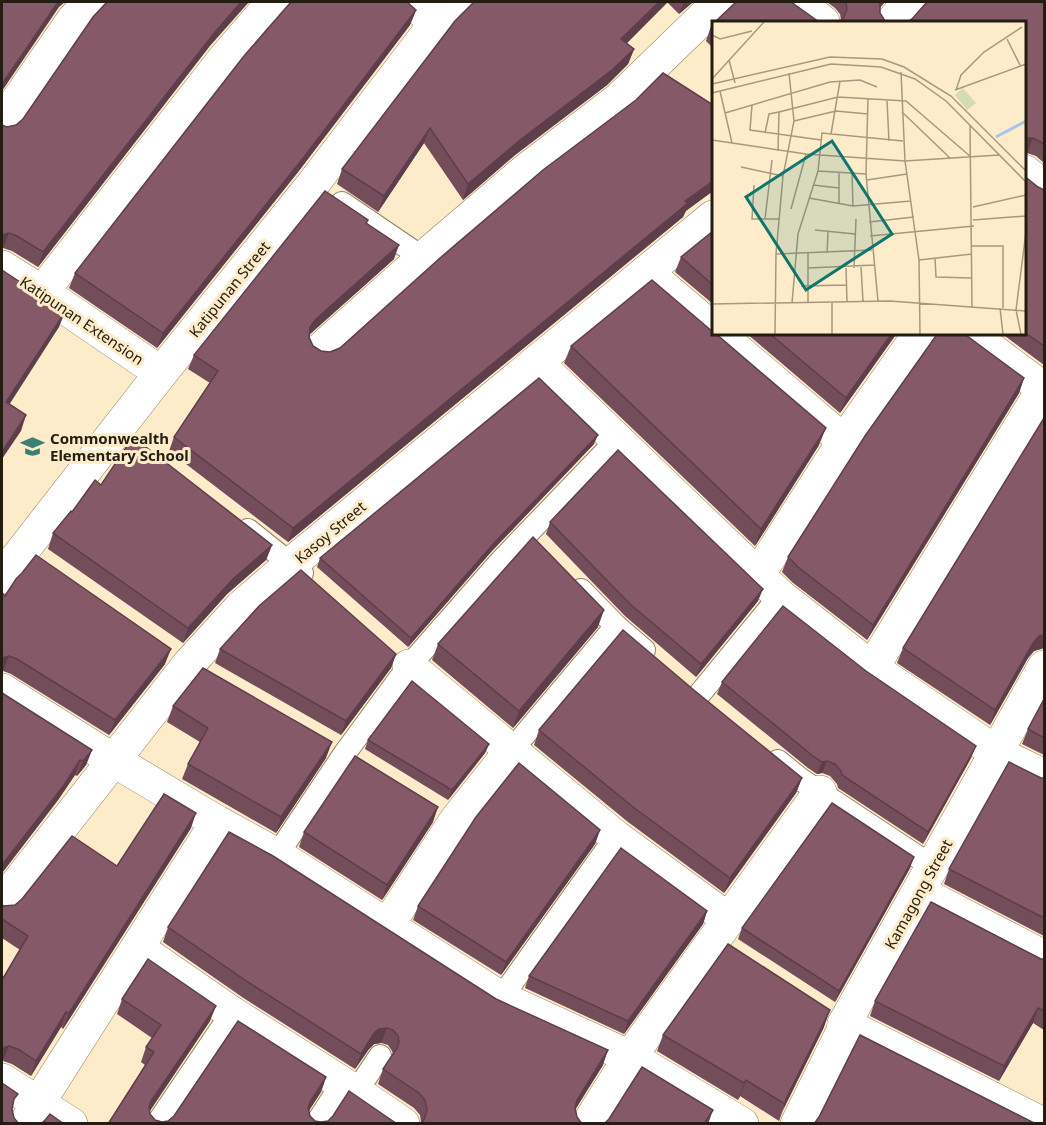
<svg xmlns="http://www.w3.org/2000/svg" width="1046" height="1125" font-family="'Noto Sans',sans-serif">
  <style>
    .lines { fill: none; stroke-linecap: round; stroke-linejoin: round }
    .lane-casing { stroke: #948363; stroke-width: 24 }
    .street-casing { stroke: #948363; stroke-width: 34 }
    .lane { stroke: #fff; stroke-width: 22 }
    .street { stroke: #fff; stroke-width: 33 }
    .wall { fill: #734d5a }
    .shaded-wall { fill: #5e3e4a }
    .building { fill: #865969; stroke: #5e3e4a; stroke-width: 1.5 }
    .labels { text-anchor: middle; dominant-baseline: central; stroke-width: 6; stroke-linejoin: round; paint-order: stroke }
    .street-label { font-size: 15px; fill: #241d11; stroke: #fdebc9 }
    .poi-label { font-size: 15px; font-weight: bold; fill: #241d11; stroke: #fdebc9; text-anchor: start }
    .inset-river { fill: none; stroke: #a9c4eb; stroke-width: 3 }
    .inset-road { fill: none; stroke: #a6997f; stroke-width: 1.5 }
    .view { fill: #0f766e; fill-opacity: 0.15; stroke: #0f766e; stroke-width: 3 }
    .inset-edge { fill: none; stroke: #241d11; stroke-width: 3 }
  </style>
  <rect width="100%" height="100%" fill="#fdebc9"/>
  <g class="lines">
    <defs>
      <g id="lane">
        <polyline points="342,203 423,258"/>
        <polyline points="248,530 302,573"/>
        <polyline points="581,590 616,626 644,650"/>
        <polyline points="698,696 780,596"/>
        <polyline points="511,751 616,626"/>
        <polyline points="778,761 800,779 933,867"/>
        <polyline points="277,855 345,753 409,666 501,561 617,440"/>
        <polyline points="501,998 616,837"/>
        <polyline points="356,1092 380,1056"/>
        <polyline points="157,1124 232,1013"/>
        <polyline points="316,1124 342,1084"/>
      </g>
      <g id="street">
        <polyline points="414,2 435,24"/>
        <polyline points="797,2 823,22"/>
        <polyline points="892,22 909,2"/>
        <polyline points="2,123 73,20 90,2"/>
        <polyline points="1024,171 1044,187"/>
        <polyline points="2,267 42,292 161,373"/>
        <polyline points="646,272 713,329"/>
        <polyline points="42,292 224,59 273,2"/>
        <polyline points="717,333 844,441"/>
        <polyline points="969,333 1044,389"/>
        <polyline points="322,348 423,258 526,170 619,99 719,2"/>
        <polyline points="536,362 780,596 872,668 997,753 1044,776"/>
        <polyline points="758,575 844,441 920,333"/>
        <polyline points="2,577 161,373 313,184 435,24 457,2"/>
        <polyline points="409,666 616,837 728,919"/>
        <polyline points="872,668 1044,388"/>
        <polyline points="2,690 113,760 217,822 277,855 501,998 630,1057 742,1124"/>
        <polyline points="919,892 1044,957"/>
        <polyline points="2,903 189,664 241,607 292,563 713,217"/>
        <polyline points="387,926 456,820 511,751"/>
        <polyline points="138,948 232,1013 356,1092 403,1124"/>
        <polyline points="844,1024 1043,1124"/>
        <polyline points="2,1080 71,1124"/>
        <polyline points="25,1124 217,822"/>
        <polyline points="588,1124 630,1057 820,792"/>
        <polyline points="797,1124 843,1031 844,1024 1044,667"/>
      </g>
    </defs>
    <!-- lane casing -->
    <use href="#lane" class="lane-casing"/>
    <!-- street casing -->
    <use href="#street" class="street-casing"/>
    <!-- lane -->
    <use href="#lane" class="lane"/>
    <!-- street -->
    <use href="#street" class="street"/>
  </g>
  <!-- wall -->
  <g class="wall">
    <polygon points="474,2 693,2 679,14 667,2 627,43 634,49 628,64 607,85 515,155 463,200 424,143 378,212 337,184 342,169"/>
    <polygon points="827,2 885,2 841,20 840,14 835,8"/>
    <polygon points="1044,2 1044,163 1036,156 1027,153 1023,153 1023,22 912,19"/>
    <polygon points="416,10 410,25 298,172 157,348 69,288 75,273"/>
    <polygon points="713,24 713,48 706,41 711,26"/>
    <polygon points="209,47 38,267 12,251 3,248 2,249 2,125 7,127 16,125"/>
    <polygon points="1023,175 1038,187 1044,190 1044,365 1001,333 1023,333"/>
    <polygon points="713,191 685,211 683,217 288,542 169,451 174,437 210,383 188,369 194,355 368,220 367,223 394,259 309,335 309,337 313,346 321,351 330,352"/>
    <polygon points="713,231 713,304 675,272 681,257"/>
    <polygon points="746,333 897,333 840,413"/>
    <polygon points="571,346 819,445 755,546 564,363"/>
    <polygon points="1024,378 1019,393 867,640 792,582 782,572 788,557"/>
    <polygon points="1044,418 1044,648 1034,651 1028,658 990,725 897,663 903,648"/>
    <polygon points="594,444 491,552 408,647 317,567 320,558"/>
    <polygon points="101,485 272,545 266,560 227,594 183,643 48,549 53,533 72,512"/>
    <polygon points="550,522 758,601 696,677 625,616 546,534"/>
    <polygon points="5,596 165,664 109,735 11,674 3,671"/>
    <polygon points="598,627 513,728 432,660 438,644"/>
    <polygon points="220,649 396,654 391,668 341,735 215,663"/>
    <polygon points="722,682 971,758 923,844 838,788 837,784 830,776 822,773 817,774 808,768 717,694"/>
    <polygon points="695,691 802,778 796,793 724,893 628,822 534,745 539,730"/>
    <polygon points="2,693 92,750 86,765 77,776 75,775 58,800 2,873"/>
    <polygon points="1044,699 1044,755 1022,744 1028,729"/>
    <polygon points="173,706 326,758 276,833 182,779 188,764 200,742 167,722"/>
    <polygon points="368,740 489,744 485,753 448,800 365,749"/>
    <polygon points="1041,778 1044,778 1044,936 944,884 949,869"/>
    <polygon points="433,822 382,900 299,847 304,832"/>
    <polygon points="191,828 63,1029 61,1027 31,1076 12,1064 3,1061 20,950 2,938 2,905 4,906 15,905 117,866"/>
    <polygon points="600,830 595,844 501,975 413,920 418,906"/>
    <polygon points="910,868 835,1002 738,939 742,928"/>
    <polygon points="707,911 703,924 624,1034 525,988 529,976"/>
    <polygon points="168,927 496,999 603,1065 575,1109 577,1117 421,1122 420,1115 414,1108 378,1084 383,1069 393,1054 392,1051 388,1045 381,1043 374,1044 369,1049 355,1069 242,997 163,942"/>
    <polygon points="1041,959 1044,959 1044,1030 1033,1023 999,1081 870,1016 875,1001"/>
    <polygon points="122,999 210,1021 150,1111 150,1114 155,1120 162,1122 168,1121 326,1077 321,1092 309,1110 310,1116 315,1121 321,1122 108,1124 145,1065 141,1062 146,1047 152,1038 117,1014"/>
    <polygon points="824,1027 783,1110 779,1121 740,1096 738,1100 657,1051 663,1035"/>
  </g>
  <!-- shaded-wall -->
  <g class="shaded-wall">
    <polygon points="58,2 65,2 59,7 2,91 2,84"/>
    <polygon points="241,2 249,2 209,47 38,267 43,252 215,32"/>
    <polygon points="659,2 668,2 616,54 621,39"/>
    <polygon points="684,2 693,2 679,14"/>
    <polygon points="880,2 885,2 878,10"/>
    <polygon points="416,10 410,25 298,172 157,348 163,333"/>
    <polygon points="634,49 628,64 607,85 515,155 463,200 468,184 520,140"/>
    <polygon points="430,128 424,143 378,212 384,196"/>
    <polygon points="1023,138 1033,138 1027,153 1023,153"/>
    <polygon points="713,181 713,191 686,211 683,217 288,542 293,528 685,201"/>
    <polygon points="9,233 3,248 2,249 2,235"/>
    <polygon points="399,245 394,259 310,334 304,342 310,327 315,320"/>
    <polygon points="65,312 59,327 2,416 6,402"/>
    <polygon points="892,333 897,333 840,413 846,398"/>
    <polygon points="1024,378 1019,393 867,640 873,625"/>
    <polygon points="26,415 21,431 2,459 2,452"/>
    <polygon points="826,428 819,445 755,546 761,529"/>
    <polygon points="598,435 594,444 491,552 408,647 411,638 494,543"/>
    <polygon points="272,545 266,560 227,594 183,643 188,628 233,579"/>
    <polygon points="763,589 758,601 696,677 701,664"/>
    <polygon points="604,610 598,627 513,728 519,711"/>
    <polygon points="1044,635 1044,648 1034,651 1028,658 990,725 995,710 1033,643 1039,636"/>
    <polygon points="171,649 165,664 109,735 115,720"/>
    <polygon points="396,654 391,668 341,735 346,721"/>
    <polygon points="9,656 3,671 2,672 2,658"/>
    <polygon points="332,742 326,758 276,833 281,817"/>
    <polygon points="489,744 485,753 448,800 452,790"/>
    <polygon points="976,746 971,758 923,844 928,832"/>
    <polygon points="92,750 86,765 77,776 83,761"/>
    <polygon points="80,760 75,775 58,800 2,873 2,865"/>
    <polygon points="827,761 822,773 817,774 822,762"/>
    <polygon points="802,778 796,793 724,893 730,878"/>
    <polygon points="438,807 433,822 382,900 387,885"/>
    <polygon points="196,813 191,828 63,1029 69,1013"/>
    <polygon points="600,830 595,844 501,975 506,962"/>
    <polygon points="914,857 910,868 835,1002 839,991"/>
    <polygon points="707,911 703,924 624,1034 628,1021"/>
    <polygon points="216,1006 210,1021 146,1116 151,1101"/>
    <polygon points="1038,1008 1033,1023 999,1081 1004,1066"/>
    <polygon points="830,1010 824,1027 783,1110 786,1099"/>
    <polygon points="66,1012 61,1027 31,1076 36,1061"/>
    <polygon points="387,1028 381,1043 374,1044 369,1049 355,1069 361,1054 374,1033 379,1029"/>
    <polygon points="9,1046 3,1061 2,1062 2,1048"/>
    <polygon points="608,1050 603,1065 572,1115 577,1100"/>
    <polygon points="326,1077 321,1092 305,1117 310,1102"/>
    <polygon points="746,1080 740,1096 738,1100 744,1083"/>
    <polygon points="713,1110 708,1124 704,1124"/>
  </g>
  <!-- building -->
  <g class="building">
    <polygon points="2,2 58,2 2,84"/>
    <polygon points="107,2 241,2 215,32 43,252 17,236 9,233 2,235 2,125 7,127 16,125 23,119 93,17"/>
    <polygon points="291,2 407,2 416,10 304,157 163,333 75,273 244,56"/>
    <polygon points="474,2 659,2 621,39 634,49 612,70 520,140 468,184 430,128 384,196 342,169 455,21"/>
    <polygon points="736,2 791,2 819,22 715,22"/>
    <polygon points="846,2 880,2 880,13 885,21 889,22 838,22 843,19 847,9"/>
    <polygon points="927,2 1044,2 1044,144 1033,138 1023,138 1023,22 907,22 912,19"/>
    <polygon points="663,73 713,105 713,181 685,201 688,203 293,528 174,437 218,371 194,355 325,191 368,220 366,223 399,245 315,320 310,327 309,337 313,346 321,351 330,352 340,348 440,258 543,170 636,100"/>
    <polygon points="1023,175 1038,187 1044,190 1044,346 1023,331"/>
    <polygon points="713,231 713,285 681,257"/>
    <polygon points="2,270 65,312 6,402 26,415 2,452"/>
    <polygon points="652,280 713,332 713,333 715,333 826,428 761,529 571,346"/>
    <polygon points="769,333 892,333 846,398"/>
    <polygon points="938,333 963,333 1024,378 873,625 798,567 788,557 865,436"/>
    <polygon points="539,378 598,435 494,543 411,638 320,558"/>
    <polygon points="1044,418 1044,635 1039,636 1033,643 995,710 903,648"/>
    <polygon points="133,437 272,545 233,579 188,628 53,533 71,511 72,512 95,480 101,485"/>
    <polygon points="618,450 763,589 701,664 630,604 550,522"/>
    <polygon points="533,537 604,610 519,711 438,644"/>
    <polygon points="36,555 171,649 115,720 17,659 9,656 2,658 2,593 5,596 16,579 22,573"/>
    <polygon points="301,570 396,654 346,721 220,649 259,606"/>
    <polygon points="783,606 866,671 976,746 928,832 842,775 841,771 835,764 827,761 822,762 813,756 722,682"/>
    <polygon points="623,630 695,691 802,778 730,878 633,807 539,730"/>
    <polygon points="203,668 332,742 281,817 188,764 208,728 173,706"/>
    <polygon points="412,681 489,744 452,790 368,740"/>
    <polygon points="2,693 92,750 83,761 80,760 64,785 2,865"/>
    <polygon points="1044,699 1044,738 1028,729"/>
    <polygon points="355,756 438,807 387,885 304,832"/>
    <polygon points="1009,762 1041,778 1044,778 1044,918 949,869"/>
    <polygon points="519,763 600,830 506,962 418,906 476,817"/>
    <polygon points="164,794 196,813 69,1013 66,1012 36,1061 18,1049 9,1046 2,1048 2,980 28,936 2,919 2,905 4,906 15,905 22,899 72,836 117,866"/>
    <polygon points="832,803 914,857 839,991 742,928"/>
    <polygon points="229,832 273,856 496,999 608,1050 577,1100 575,1108 577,1117 582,1124 419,1124 424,1120 427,1110 425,1100 419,1093 383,1069 397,1048 399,1042 398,1036 393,1030 387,1028 379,1029 374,1033 361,1054 248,982 168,927"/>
    <polygon points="621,848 707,911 628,1021 529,976"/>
    <polygon points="931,902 1041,959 1044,959 1044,1011 1038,1008 1004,1066 875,1001"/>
    <polygon points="728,944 830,1010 786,1099 785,1104 746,1080 744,1083 663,1035"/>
    <polygon points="148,959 216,1006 151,1101 149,1107 150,1114 155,1120 162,1122 168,1121 174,1116 238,1021 326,1077 310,1102 308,1108 310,1116 315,1121 321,1122 328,1121 333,1116 349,1091 397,1124 108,1124 154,1052 146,1047 161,1025 122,999"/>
    <polygon points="860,1035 1036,1124 814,1124 819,1117"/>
    <polygon points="642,1067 713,1110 704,1124 604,1124 609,1119"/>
    <polygon points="2,1083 18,1094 14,1099 12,1109 14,1118 19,1124 2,1124"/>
    <polygon points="50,1114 64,1124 41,1124 46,1119"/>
  </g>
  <!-- icons -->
  <defs>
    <symbol id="school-bare" viewBox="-9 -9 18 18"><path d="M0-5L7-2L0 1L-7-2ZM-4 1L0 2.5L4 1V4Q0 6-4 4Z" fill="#3b8074" stroke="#fdebc9" stroke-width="2.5" paint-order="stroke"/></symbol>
  </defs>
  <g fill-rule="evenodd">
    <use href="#school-bare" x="16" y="430" width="33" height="33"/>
  </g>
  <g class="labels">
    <!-- street labels -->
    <g class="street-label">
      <text transform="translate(229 289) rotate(-51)">Katipunan Street</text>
      <text transform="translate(82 320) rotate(34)">Katipunan Extension</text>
      <text transform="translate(330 532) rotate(-40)">Kasoy Street</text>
      <text transform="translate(918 894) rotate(-61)">Kamagong Street</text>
    </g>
    <!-- poi labels -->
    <g class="poi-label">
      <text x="50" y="438">Commonwealth<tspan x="50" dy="17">Elementary School</tspan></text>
    </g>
  </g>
  <!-- overview -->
  <g transform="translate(712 21)">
    <rect width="314" height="314" fill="#fdebc9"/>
    <path d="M251,67l13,15 -9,7 -12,-15z" fill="#d4dcb2"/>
    <path class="inset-river" d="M284,116l30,-16"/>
    <path class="inset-road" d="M0,14l8,4 32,-8M295,18l13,26M17,39l6,23M189,51l4,89 14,99 1,74M0,58l52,-57M0,63l118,-27 52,2 22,8 47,29 75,75M243,69l71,-26M244,69l5,-15 23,-23 38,-25M8,70l12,52M0,72l119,-29 50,3 34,12 31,22 80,81M156,77l-2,76 12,127M175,80l2,40M40,84l-2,25 71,10M67,91l59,-15 68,4 65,56M190,91l48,46M13,92l105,-31 30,-2 17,7M82,100l42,-10 32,3M258,104l2,182M53,112l4,-19 10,-2 -1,39M119,113l9,-53M0,119l94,14 99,7 94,-6M29,146l42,9M106,150l48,3M140,152l1,33M155,159l40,-6M42,164l-2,34h27M101,164l26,3M97,177l44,8 58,-5M127,183v-31M261,186l53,-12M79,188l15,-55M53,198l7,-59M261,199l53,-4M157,201l45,-5M103,209l40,4M158,215l104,-10M260,225h31v62M96,232v49M115,232l1,-21M64,233l96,-4M223,237l1,19 36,1M207,239l53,-6M149,246l2,34M96,247l66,-3M134,247l1,33M142,247l2,-49M89,265l45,-1M120,281v32M80,282l6,-69 20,-63 4,-38 81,8M0,283l178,-3 136,10M288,287l3,26M63,313l1,-80 7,-78 11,-55 -5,-48M309,313l-5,-24 10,-78"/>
    <path class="view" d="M120,120l60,93 -86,56 -60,-93z"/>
    <rect width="314" height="314" class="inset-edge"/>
  </g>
  <!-- border -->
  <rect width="1046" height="1125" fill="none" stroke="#241d11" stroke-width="6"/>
</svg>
